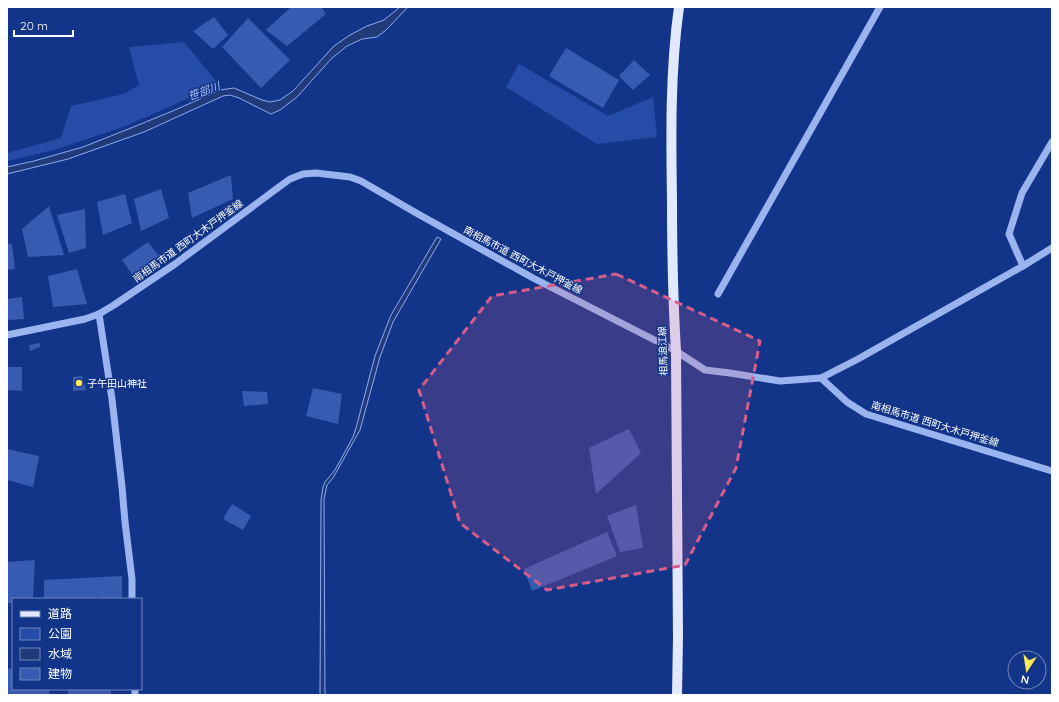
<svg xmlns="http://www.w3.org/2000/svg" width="1059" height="702" font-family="Quicksand,'Noto Sans JP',sans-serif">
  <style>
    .green { fill: #254da8 }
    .water { fill: #213a79; stroke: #8bacf3 }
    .building { fill: #375bb1 }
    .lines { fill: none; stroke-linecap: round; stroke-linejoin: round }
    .minor { stroke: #9ab4f0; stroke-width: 7 }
    .major { stroke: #e2e9ff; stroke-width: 10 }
    .marked { fill: #d45d8c; fill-opacity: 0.2; stroke: #d45d8c; stroke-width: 3; stroke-dasharray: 8 5; stroke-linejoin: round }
    .poi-dot { fill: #ffe758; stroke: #133589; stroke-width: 1.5 }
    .labels { text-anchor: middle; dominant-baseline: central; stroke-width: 3; stroke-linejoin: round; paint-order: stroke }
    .street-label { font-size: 10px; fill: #fff; stroke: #133589 }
    .poi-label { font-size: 10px; fill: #fff; stroke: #133589; text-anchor: start }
    .water-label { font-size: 11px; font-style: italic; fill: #a5bef7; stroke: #133589 }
  </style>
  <rect width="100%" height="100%" fill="#133589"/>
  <!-- green -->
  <g class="green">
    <polygon points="184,42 219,85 123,127 54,150 7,161 7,153 61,138 71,106 124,94 139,85 129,47"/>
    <polygon points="519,64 608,116 653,97 657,137 597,144 506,87"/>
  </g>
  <!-- water -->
  <g class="water">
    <polygon points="400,7 408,7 386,30 377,37 362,39 347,46 331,59 297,97 280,110 271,114 239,98 230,95 223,96 144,132 68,159 7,174 7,167 34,161 83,147 131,128 175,110 220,90 234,88 262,100 270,102 280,100 293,91 334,46 350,35 367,26 384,20"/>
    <polygon points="437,237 441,239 393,322 380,357 360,430 333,478 327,485 324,499 325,695 320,695 321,500 323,487 325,482 335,470 353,437 356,428 375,356 391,315"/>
  </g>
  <!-- building -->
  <g class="building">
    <polygon points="291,7 321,7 326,14 287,46 266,30"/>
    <polygon points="214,17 228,35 213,49 193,31"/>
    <polygon points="248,18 290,60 261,88 222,47"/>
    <polygon points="566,48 619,80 603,108 549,76"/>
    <polygon points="634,60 650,75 633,90 619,76"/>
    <polygon points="231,175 233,199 192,218 188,193"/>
    <polygon points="161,189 169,218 141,231 134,199"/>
    <polygon points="125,194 132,223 103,235 97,202"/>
    <polygon points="49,206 64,255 28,257 22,229"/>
    <polygon points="85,209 86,248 69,253 57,215"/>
    <polygon points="148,242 161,259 134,277 122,260"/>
    <polygon points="7,244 12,244 15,269 7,270"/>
    <polygon points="77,269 87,304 53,307 48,276"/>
    <polygon points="22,297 24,319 7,320 7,299"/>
    <polygon points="40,343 40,347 30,351 29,345"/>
    <polygon points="7,367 22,367 22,391 7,390"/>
    <polygon points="82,376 86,390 73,391 73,377"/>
    <polygon points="313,388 342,394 338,424 306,416"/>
    <polygon points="242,391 267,392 268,404 244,406"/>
    <polygon points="629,429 641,453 596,494 589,448"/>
    <polygon points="7,449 39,456 33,487 7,480"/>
    <polygon points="232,504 251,516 243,530 223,519"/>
    <polygon points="636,505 643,548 620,552 607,516"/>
    <polygon points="607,532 617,556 532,591 524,569"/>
    <polygon points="35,560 33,599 13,599 13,603 7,603 7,562"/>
    <polygon points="122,576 122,599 112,599 96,597 96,599 44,599 44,580"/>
    <polygon points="13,668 13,689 49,689 50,695 7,695 7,669"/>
    <rect x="68" y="689" width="43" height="6"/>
  </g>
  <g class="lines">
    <!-- minor -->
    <g class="minor">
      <polyline points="1023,266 1009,234 1022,193 1052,142"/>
      <polyline points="718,294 880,7"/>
      <polyline points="99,314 112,399 122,487 125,522 132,579 132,599"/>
      <polyline points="7,335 85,319 99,314 114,305 175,264 279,187 290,179 303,174 316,173 350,177 361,181 418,214 533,278 676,351 705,370 730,373 780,381 821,378 847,402 866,414 1052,471"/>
      <polyline points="821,378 858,359 1023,266 1052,248"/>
      <polyline points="135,689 135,695"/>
    </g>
    <!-- major -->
    <path class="major" d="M677,695l1,-58 -2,-286c-3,-50 -4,-100 -4,-150 -1,-64 -2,-130 7,-194"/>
  </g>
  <!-- marked area -->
  <path class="marked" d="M616,274l144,67 -24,127 -51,97 -138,25 -87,-67 -41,-133 73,-94z"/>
  <!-- markers -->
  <circle class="poi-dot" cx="79" cy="383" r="4"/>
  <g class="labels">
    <!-- street labels -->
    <g class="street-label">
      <text transform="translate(188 241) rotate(-36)">南相馬市道 西町大木戸押釜線</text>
      <text transform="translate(523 260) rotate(28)">南相馬市道 西町大木戸押釜線</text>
      <text transform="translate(663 351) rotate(-92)">相馬浪江線</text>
      <text transform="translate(935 424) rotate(17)">南相馬市道 西町大木戸押釜線</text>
    </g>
    <!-- poi labels -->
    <g class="poi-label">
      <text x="87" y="383">子午田山神社</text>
    </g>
    <!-- water labels -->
    <g class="water-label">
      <text transform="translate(204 91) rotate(-20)">笹部川</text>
    </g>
  </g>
  <!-- border -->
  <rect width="1059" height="702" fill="none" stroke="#ffffff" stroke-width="16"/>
  <!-- legend -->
  <rect x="12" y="598" width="130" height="92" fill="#133589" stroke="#7186b8"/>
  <rect x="20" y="611" width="20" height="6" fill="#e2e9ff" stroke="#7186b8"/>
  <text x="48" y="618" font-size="12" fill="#ffffff">道路</text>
  <rect x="20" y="628" width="20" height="12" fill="#254da8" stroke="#7186b8"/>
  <text x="48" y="638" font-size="12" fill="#ffffff">公園</text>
  <rect x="20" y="648" width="20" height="12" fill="#213a79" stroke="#7186b8"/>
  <text x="48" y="658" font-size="12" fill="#ffffff">水域</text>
  <rect x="20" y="668" width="20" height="12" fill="#375bb1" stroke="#7186b8"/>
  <text x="48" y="678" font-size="12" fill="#ffffff">建物</text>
  <!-- north arrow -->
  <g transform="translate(1027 670) rotate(192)"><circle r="19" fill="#133589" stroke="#7186b8"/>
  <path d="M0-3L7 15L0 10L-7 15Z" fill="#ffe758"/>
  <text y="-6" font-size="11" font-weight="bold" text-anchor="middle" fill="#ffffff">N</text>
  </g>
  <!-- scale -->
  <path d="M14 30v6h59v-6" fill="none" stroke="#ffffff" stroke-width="2"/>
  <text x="20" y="30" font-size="12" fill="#ffffff" stroke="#133589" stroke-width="3" paint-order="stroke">20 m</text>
</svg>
